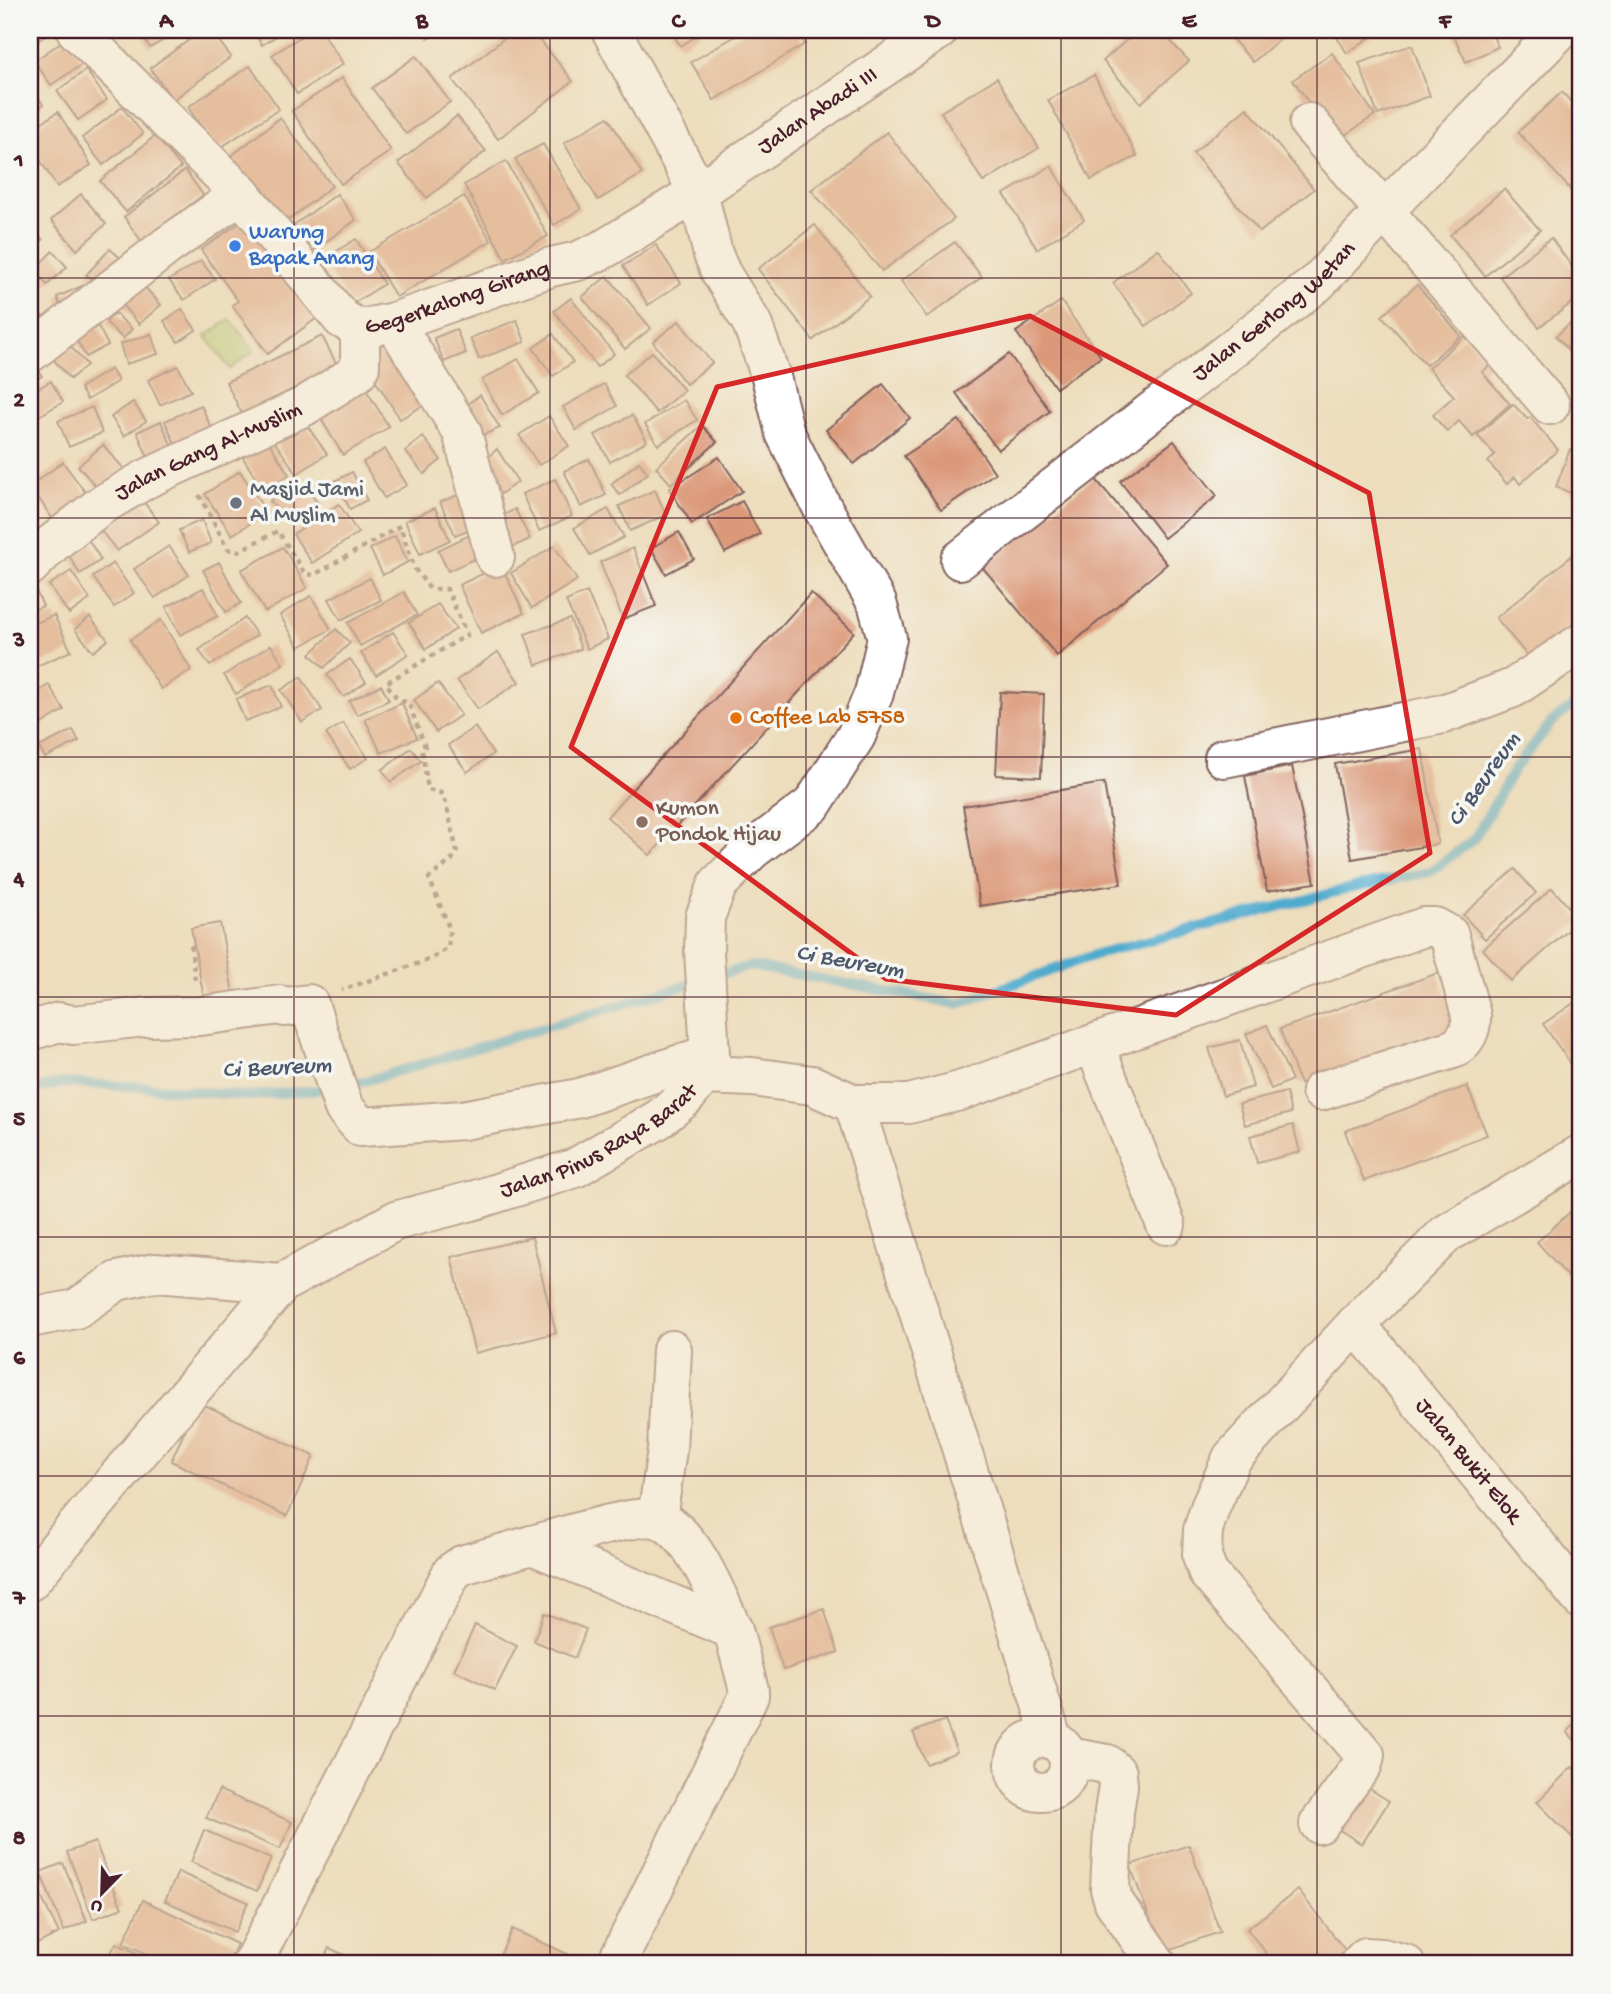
<svg xmlns="http://www.w3.org/2000/svg" width="1611" height="1994" font-family="'Gochi Hand',sans-serif">
  <style>
    .green { fill: #aeca71; stroke: #7c744e; stroke-width: 2 }
    .lines { fill: none; stroke-linecap: round; stroke-linejoin: round }
    .stream { stroke: #50abce; stroke-width: 10 }
    .building { fill: #dc9979 }
    .minor-casing { stroke: #83625e; stroke-width: 42 }
    .path { stroke: #83625e; stroke-width: 4.5; stroke-dasharray: 5 5; stroke-linecap: butt }
    .minor { stroke: #fff; stroke-width: 38 }
    .marked { fill: none; stroke: #d62828; stroke-width: 5; stroke-linejoin: round }
    .grid { fill: none; stroke: #4a1f2b; stroke-width: 2; stroke-opacity: 0.55 }
    .shop-dot { fill: #3f7fe0; stroke: #f6f6f2; stroke-width: 2.5 }
    .worship-dot { fill: #6b7280; stroke: #f6f6f2; stroke-width: 2.5 }
    .food-dot { fill: #e8710a; stroke: #f6f6f2; stroke-width: 2.5 }
    .education-dot { fill: #8d6e63; stroke: #f6f6f2; stroke-width: 2.5 }
    .labels { text-anchor: middle; dominant-baseline: central; stroke-width: 7; stroke-linejoin: round; paint-order: stroke }
    .street-label { font-size: 23px; fill: #4a1f2b; stroke: #f6f6f2 }
    .shop-label { font-size: 23px; fill: #366cbe; stroke: #f6f6f2; text-anchor: start }
    .worship-label { font-size: 23px; fill: #5b616d; stroke: #f6f6f2; text-anchor: start }
    .food-label { font-size: 23px; fill: #c56008; stroke: #f6f6f2; text-anchor: start }
    .education-label { font-size: 23px; fill: #785e54; stroke: #f6f6f2; text-anchor: start }
    .water-label { font-size: 24px; font-style: italic; fill: #4c576c; stroke: #f6f6f2 }
    .neatline { fill: none; stroke: #4a1f2b; stroke-width: 2.5 }
    .grid-label { font-size: 23px; text-anchor: middle; font-weight: bold; fill: #4a1f2b }
  </style>
  <rect width="100%" height="100%" fill="#f6f6f2"/>
  <filter id="ink" filterUnits="userSpaceOnUse"><feTurbulence type="fractalNoise" baseFrequency=".0143" numOctaves="2"/><feDisplacementMap in="SourceGraphic" scale="14" xChannelSelector="R" yChannelSelector="G"/><feConvolveMatrix kernelMatrix="1 2 1 2 8 2 1 2 1" color-interpolation-filters="sRGB"/></filter>
  <filter id="wash" filterUnits="userSpaceOnUse"><feTurbulence type="fractalNoise" baseFrequency=".00686" numOctaves="4" result="noise"/><feDisplacementMap in="SourceGraphic" scale="28" xChannelSelector="R" yChannelSelector="G"/><feGaussianBlur stdDeviation="1.57" result="paint"/><feColorMatrix in="noise" values="0 0 0 0 0 0 0 0 0 0 0 0 0 0 0 0 0 1.4 0 .05"/><feComposite in="paint" operator="in"/></filter>
  <g filter="url(#wash)">
    <rect width="100%" height="100%" fill="#edddbc"/>
    <!-- green -->
    <polygon class="green" points="230,319 254,351 230,369 206,336"/>
    <g class="lines">
      <!-- stream -->
      <polyline class="stream" points="30,1090 64,1083 147,1087 247,1096 342,1088 750,966 958,1004 1100,953 1351,888 1430,872 1474,839 1515,768 1552,722 1581,700"/>
    </g>
    <g id="blocks">
      <!-- building -->
      <g class="building">
        <polygon points="30,30 47,30 49,33 30,46"/>
        <polygon points="139,30 181,30 150,48"/>
        <polygon points="203,30 211,30 231,57 173,100 150,68"/>
        <polygon points="252,30 286,30 262,45"/>
        <polygon points="311,30 321,30 343,64 297,94 272,55"/>
        <polygon points="424,30 446,30 428,38"/>
        <polygon points="515,30 532,30 573,81 498,139 452,79"/>
        <polygon points="669,30 705,30 681,46"/>
        <polygon points="746,30 796,30 805,44 714,100 691,62"/>
        <polygon points="1138,30 1160,30 1189,61 1141,103 1103,61"/>
        <polygon points="1224,30 1275,30 1282,37 1253,62"/>
        <polygon points="1332,30 1381,30 1347,53"/>
        <polygon points="1451,30 1490,30 1498,47 1466,62"/>
        <polygon points="66,39 84,63 51,85 34,61"/>
        <polygon points="1412,45 1430,96 1378,115 1359,63"/>
        <polygon points="1332,53 1375,115 1336,141 1293,80"/>
        <polygon points="416,56 450,102 406,134 372,88"/>
        <polygon points="250,66 279,109 217,150 188,107"/>
        <polygon points="86,70 107,100 78,120 57,91"/>
        <polygon points="1094,75 1137,156 1091,180 1048,100"/>
        <polygon points="342,78 391,151 341,184 292,111"/>
        <polygon points="997,78 1039,148 983,182 941,112"/>
        <polygon points="30,82 43,105 30,113"/>
        <polygon points="1562,92 1581,113 1581,201 1518,132"/>
        <polygon points="122,107 143,134 103,165 82,138"/>
        <polygon points="1247,108 1314,189 1260,232 1193,153"/>
        <polygon points="58,112 91,165 57,187 30,144 30,130"/>
        <polygon points="457,116 486,151 427,198 398,163"/>
        <polygon points="608,117 642,174 598,200 564,143"/>
        <polygon points="280,118 332,186 282,225 230,157"/>
        <polygon points="887,132 954,219 882,271 811,190"/>
        <polygon points="155,136 181,167 126,212 100,181"/>
        <polygon points="543,144 581,209 554,225 515,159"/>
        <polygon points="506,161 548,236 505,259 464,185"/>
        <polygon points="1051,166 1084,220 1037,249 1004,194"/>
        <polygon points="185,170 203,195 142,242 124,217"/>
        <polygon points="1504,189 1540,230 1485,276 1450,235"/>
        <polygon points="81,194 106,224 77,250 51,220"/>
        <polygon points="337,194 356,220 313,251 294,225"/>
        <polygon points="464,196 491,241 396,297 369,252"/>
        <polygon points="249,216 321,315 268,354 232,305 238,301 201,250"/>
        <polygon points="815,225 870,296 813,340 758,269"/>
        <polygon points="36,231 43,240 30,250 30,235"/>
        <polygon points="1551,238 1581,279 1581,296 1539,327 1500,277"/>
        <polygon points="356,239 384,284 351,305 322,260"/>
        <polygon points="955,242 982,277 927,317 901,281"/>
        <polygon points="656,245 681,283 648,305 623,266"/>
        <polygon points="110,249 126,263 105,286 86,275"/>
        <polygon points="1158,249 1191,293 1146,326 1113,283"/>
        <polygon points="53,251 67,267 47,285 34,269"/>
        <polygon points="201,261 215,279 184,300 169,280"/>
        <polygon points="607,276 651,328 625,349 582,297"/>
        <polygon points="143,285 161,305 139,324 122,305"/>
        <polygon points="1417,285 1461,336 1426,365 1382,316"/>
        <polygon points="82,286 86,301 65,318 57,297"/>
        <polygon points="571,298 614,354 597,367 554,311"/>
        <polygon points="1061,301 1101,357 1056,388 1016,332"/>
        <polygon points="30,305 53,326 30,351"/>
        <polygon points="182,309 196,330 178,342 164,321"/>
        <polygon points="115,313 132,329 123,339 106,322"/>
        <polygon points="1581,313 1581,364 1556,336"/>
        <polygon points="517,320 525,342 479,359 470,338"/>
        <polygon points="679,321 712,363 686,384 653,342"/>
        <polygon points="393,324 432,400 400,419 370,372 372,344"/>
        <polygon points="98,326 108,345 86,357 76,339"/>
        <polygon points="456,329 466,353 444,362 434,338"/>
        <polygon points="151,334 158,354 126,364 120,344"/>
        <polygon points="553,334 573,362 553,376 533,348"/>
        <polygon points="322,336 338,367 242,414 226,382"/>
        <polygon points="1465,336 1490,365 1482,372 1510,404 1473,437 1459,421 1447,432 1433,415 1454,396 1428,368"/>
        <polygon points="64,339 87,365 70,379 48,353"/>
        <polygon points="652,352 684,390 657,413 624,375"/>
        <polygon points="1009,354 1050,411 998,450 956,393"/>
        <polygon points="518,359 539,393 502,415 482,380"/>
        <polygon points="32,360 42,376 30,384 30,362"/>
        <polygon points="178,366 191,391 160,405 148,380"/>
        <polygon points="111,369 118,381 87,400 80,388"/>
        <polygon points="51,381 63,402 32,420 30,415 30,393"/>
        <polygon points="362,383 389,427 343,455 316,411"/>
        <polygon points="604,384 617,406 576,430 563,407"/>
        <polygon points="883,384 910,418 854,464 826,430"/>
        <polygon points="480,395 500,428 478,437 461,409"/>
        <polygon points="684,400 697,420 658,445 645,424"/>
        <polygon points="133,402 146,421 124,436 111,417"/>
        <polygon points="1513,404 1527,419 1530,417 1558,450 1520,484 1515,477 1507,484 1488,462 1495,455 1477,435"/>
        <polygon points="201,405 217,441 180,456 165,421"/>
        <polygon points="92,407 102,433 69,447 58,421"/>
        <polygon points="299,414 327,454 297,474 269,434"/>
        <polygon points="632,415 647,441 610,462 595,435"/>
        <polygon points="549,416 569,446 539,465 519,435"/>
        <polygon points="959,420 995,473 941,510 904,456"/>
        <polygon points="161,421 178,461 154,471 137,432"/>
        <polygon points="702,425 717,442 671,484 656,467"/>
        <polygon points="265,436 289,475 263,490 239,451"/>
        <polygon points="423,437 441,460 424,474 405,451"/>
        <polygon points="1174,441 1217,496 1164,538 1120,481"/>
        <polygon points="103,445 125,470 100,491 78,466"/>
        <polygon points="385,449 407,485 384,498 363,462"/>
        <polygon points="497,449 518,482 487,503 478,466"/>
        <polygon points="1570,449 1581,454 1581,497 1556,487"/>
        <polygon points="719,457 742,491 692,524 669,489"/>
        <polygon points="589,459 606,495 581,507 564,471"/>
        <polygon points="63,462 93,503 59,528 30,486"/>
        <polygon points="639,462 648,473 620,495 611,484"/>
        <polygon points="240,471 267,513 232,535 205,494"/>
        <polygon points="352,472 367,500 350,509 335,481"/>
        <polygon points="1094,477 1167,564 1057,656 983,568"/>
        <polygon points="296,478 318,503 292,526 270,501"/>
        <polygon points="555,479 572,516 539,531 522,494"/>
        <polygon points="134,489 159,522 117,551 94,522"/>
        <polygon points="655,490 666,515 630,531 619,506"/>
        <polygon points="461,494 476,527 455,535 440,502"/>
        <polygon points="742,501 760,534 725,553 707,519"/>
        <polygon points="339,504 358,533 312,563 293,534"/>
        <polygon points="435,508 450,540 420,554 405,521"/>
        <polygon points="515,509 530,539 499,553 494,521"/>
        <polygon points="608,509 624,537 590,555 574,528"/>
        <polygon points="202,520 211,543 189,552 179,530"/>
        <polygon points="1581,523 1581,538 1574,529"/>
        <polygon points="80,526 101,560 80,574 59,539"/>
        <polygon points="476,532 485,554 448,571 438,550"/>
        <polygon points="679,532 694,559 666,574 651,548"/>
        <polygon points="395,536 408,562 383,575 370,549"/>
        <polygon points="169,546 189,575 155,598 134,569"/>
        <polygon points="554,546 577,580 532,608 511,573"/>
        <polygon points="283,547 307,588 265,612 241,570"/>
        <polygon points="633,548 656,606 623,619 600,562"/>
        <polygon points="1581,548 1581,624 1571,633 1567,629 1530,659 1496,618"/>
        <polygon points="219,562 241,603 226,612 203,570"/>
        <polygon points="113,563 134,593 114,607 93,577"/>
        <polygon points="501,565 524,613 481,633 459,585"/>
        <polygon points="71,571 90,599 69,614 49,585"/>
        <polygon points="30,578 43,606 30,612"/>
        <polygon points="370,578 381,600 341,620 329,599"/>
        <polygon points="203,588 218,616 180,635 166,607"/>
        <polygon points="404,592 417,615 360,646 348,623"/>
        <polygon points="587,592 608,639 587,649 566,601"/>
        <polygon points="811,593 854,632 650,855 607,817"/>
        <polygon points="311,596 331,629 299,647 280,615"/>
        <polygon points="438,604 456,629 426,649 409,623"/>
        <polygon points="54,615 71,651 32,668 30,663 30,626"/>
        <polygon points="90,617 108,640 93,652 75,629"/>
        <polygon points="245,618 257,635 210,666 199,650"/>
        <polygon points="570,619 581,649 536,665 525,634"/>
        <polygon points="161,620 191,670 161,689 130,640"/>
        <polygon points="336,629 350,643 324,668 310,654"/>
        <polygon points="393,632 408,654 376,675 361,653"/>
        <polygon points="271,645 283,664 236,694 224,675"/>
        <polygon points="498,652 519,682 478,709 457,680"/>
        <polygon points="350,659 366,682 344,697 327,675"/>
        <polygon points="301,677 322,710 302,722 281,690"/>
        <polygon points="438,683 461,715 436,732 414,700"/>
        <polygon points="49,685 64,710 30,731 30,696"/>
        <polygon points="272,685 281,707 245,721 236,699"/>
        <polygon points="381,685 389,700 357,715 349,701"/>
        <polygon points="1000,692 1044,694 1041,777 996,775"/>
        <polygon points="402,703 417,738 381,753 365,719"/>
        <polygon points="343,723 368,758 350,769 326,734"/>
        <polygon points="475,727 493,754 467,772 448,745"/>
        <polygon points="73,730 79,741 45,758 39,747"/>
        <polygon points="411,748 421,761 391,782 382,770"/>
        <polygon points="1422,749 1438,844 1352,859 1335,764"/>
        <polygon points="1292,766 1315,883 1267,891 1245,776"/>
        <polygon points="1104,783 1121,884 980,906 963,806"/>
        <polygon points="1515,869 1536,893 1485,939 1463,915"/>
        <polygon points="1552,888 1580,920 1511,981 1483,949"/>
        <polygon points="220,923 235,1004 206,1009 191,928"/>
        <polygon points="1438,973 1458,1028 1300,1084 1280,1029"/>
        <polygon points="1581,998 1581,1079 1543,1024"/>
        <polygon points="1267,1025 1292,1080 1271,1089 1246,1034"/>
        <polygon points="1240,1040 1253,1087 1223,1096 1209,1048"/>
        <polygon points="1467,1086 1487,1135 1364,1181 1345,1131"/>
        <polygon points="1286,1092 1291,1113 1245,1125 1239,1104"/>
        <polygon points="1293,1125 1300,1152 1257,1163 1250,1136"/>
        <polygon points="1580,1203 1581,1205 1581,1291 1537,1242"/>
        <polygon points="532,1237 556,1333 475,1353 451,1257"/>
        <polygon points="198,1402 314,1456 287,1516 171,1461"/>
        <polygon points="824,1609 838,1652 783,1670 769,1627"/>
        <polygon points="544,1613 586,1629 575,1658 534,1641"/>
        <polygon points="475,1625 517,1646 495,1690 454,1670"/>
        <polygon points="1581,1718 1581,1747 1567,1732"/>
        <polygon points="945,1720 957,1752 926,1764 913,1732"/>
        <polygon points="1572,1767 1581,1776 1581,1846 1537,1802"/>
        <polygon points="1357,1781 1389,1801 1362,1844 1330,1824"/>
        <polygon points="219,1790 292,1822 280,1849 206,1818"/>
        <polygon points="204,1830 271,1859 257,1891 191,1862"/>
        <polygon points="95,1842 122,1908 93,1919 67,1852"/>
        <polygon points="1189,1845 1220,1932 1162,1952 1130,1865"/>
        <polygon points="63,1863 87,1921 64,1931 40,1872"/>
        <polygon points="178,1872 248,1902 235,1932 165,1901"/>
        <polygon points="33,1880 59,1933 33,1946 30,1939 30,1882"/>
        <polygon points="1298,1890 1353,1960 1347,1964 1275,1964 1247,1929"/>
        <polygon points="143,1900 237,1944 228,1964 169,1964 123,1943"/>
        <polygon points="512,1929 572,1956 568,1964 496,1964"/>
        <polygon points="116,1943 160,1964 105,1964"/>
        <polygon points="329,1948 364,1964 321,1964"/>
      </g>
    </g>
  </g>
  <g filter="url(#ink)">
    <use href="#blocks" fill-opacity="0" stroke="#83625e" stroke-width="2"/>
    <g class="lines">
      <defs>
        <g id="minor">
          <path id="s1" d="M76,30l165,164 101,125 18,10 34,-7 157,-55 27,-6 26,-12 94,-57 241,-162"/>
          <polyline points="1309,123 1550,405"/>
          <polyline points="394,322 462,432 495,557"/>
          <polyline points="30,353 167,246 241,194"/>
          <path id="s2" d="M960,560l357,-277 67,-72 176,-181"/>
          <path id="s3" d="M30,566l23,-23 47,-37 46,-27 157,-72 54,-34 3,-6v-38"/>
          <polyline points="1224,758 1443,714 1513,688 1581,643"/>
          <polyline points="30,1031 59,1022 73,1025 145,1017 200,1016 280,1005 285,1007 309,1004 344,1108 361,1127 463,1120 580,1098 710,1054"/>
          <polyline points="1094,1044 1166,1225"/>
          <path d="M704,1075l48,2 60,8 42,19h55l51,-13 464,-164h11l14,8 22,80c1,14 -4,24 -15,33l-135,43"/>
          <polyline points="854,1104 1052,1739"/>
          <polyline points="30,1318 76,1309 117,1281 154,1273 282,1283"/>
          <path id="s4" d="M1356,1324l225,275"/>
          <polyline points="657,1518 667,1450 672,1350"/>
          <path d="M532,1545c23,-6 108,-33 127,-26 36,16 58,78 74,111"/>
          <path id="s5" d="M30,1581l252,-298 113,-62 80,-21 100,-32 84,-49 26,-21 19,-23 6,-21 -6,-103 1,-34 13,-33 34,-34 60,-45 44,-69 18,-43 13,-55 -10,-35 -55,-96 -37,-74 -14,-56 -19,-54 -31,-50 -8,-19 -15,-62 -87,-162"/>
          <circle cx="1042" cy="1765" r="27"/>
          <polyline points="1068,1757 1107,1764 1117,1773 1118,1786 1114,1812 1110,1889 1114,1902 1157,1964"/>
          <polyline points="1319,1824 1363,1764 1365,1755 1208,1573 1202,1556 1203,1530 1210,1508 1232,1458 1356,1324 1446,1234 1581,1154"/>
          <polyline points="252,1964 452,1572 462,1565 532,1545 733,1630 749,1690 749,1696 616,1964"/>
          <polyline points="1359,1964 1366,1957 1382,1958 1405,1964"/>
        </g>
      </defs>
      <!-- minor casing -->
      <use href="#minor" class="minor-casing"/>
      <!-- path -->
      <g class="path">
        <polyline points="199,495 228,549 238,551 278,531 305,574 314,575 400,526 415,569 430,589 447,589 467,635 386,683 396,697 409,704 425,747 422,750 428,790 441,793 446,803 457,852 451,861 429,878 450,930 448,948 431,959 342,990"/>
        <polyline points="191,945 195,980"/>
      </g>
      <!-- minor -->
      <use href="#minor" class="minor"/>
    </g>
  </g>
  <!-- marked area -->
  <path d="M0 0H1611V1994H0ZM1030,316l339,177 61,360 -254,162 -290,-36 -315,-232 146,-360z" fill="#edddbc" fill-opacity=".55" fill-rule="evenodd"/>
  <path class="marked" d="M1030,316l339,177 61,360 -254,162 -290,-36 -315,-232 146,-360z"/>
  <!-- grid -->
  <path class="grid" d="M294,30v1934M550,30v1934M806,30v1934M1061,30v1934M1317,30v1934M30,278h1551M30,518h1551M30,757h1551M30,997h1551M30,1237h1551M30,1476h1551M30,1716h1551"/>
  <!-- markers -->
  <circle class="shop-dot" cx="235" cy="246" r="7"/>
  <circle class="worship-dot" cx="236" cy="503" r="7"/>
  <circle class="food-dot" cx="736" cy="718" r="7"/>
  <circle class="education-dot" cx="642" cy="822" r="7"/>
  <g class="labels">
    <!-- street labels -->
    <g class="street-label">
      <text stroke="none"><textPath href="#s1" startOffset="926">Jalan Abadi III</textPath></text>
      <text stroke="none"><textPath href="#s1" startOffset="516">Gegerkalong Girang</textPath></text>
      <text stroke="none"><textPath href="#s2" startOffset="401">Jalan Gerlong Wetan</textPath></text>
      <text stroke="none"><textPath href="#s3" startOffset="214">Jalan Gang Al-Muslim</textPath></text>
      <text stroke="none"><textPath href="#s5" startOffset="740">Jalan Pinus Raya Barat</textPath></text>
      <text stroke="none"><textPath href="#s4" startOffset="177">Jalan Bukit Elok</textPath></text>
    </g>
    <!-- shop labels -->
    <g class="shop-label">
      <text x="249" y="233">Warung<tspan x="249" dy="26">Bapak Anang</tspan></text>
    </g>
    <!-- worship labels -->
    <g class="worship-label">
      <text x="250" y="490">Masjid Jami<tspan x="250" dy="26">Al Muslim</tspan></text>
    </g>
    <!-- food labels -->
    <g class="food-label">
      <text x="750" y="718">Coffee Lab 5758</text>
    </g>
    <!-- education labels -->
    <g class="education-label">
      <text x="656" y="809">Kumon<tspan x="656" dy="26">Pondok Hijau</tspan></text>
    </g>
    <!-- water labels -->
    <g class="water-label">
      <text transform="translate(1485 780) rotate(-55)">Ci Beureum</text>
      <text transform="translate(850 963) rotate(10)">Ci Beureum</text>
      <text transform="translate(277 1069) rotate(-3)">Ci Beureum</text>
    </g>
  </g>
  <!-- margin -->
  <rect width="1611" height="1994" fill="none" stroke="#f6f6f2" stroke-width="77"/>
  <!-- north arrow -->
  <g transform="translate(102 1893) rotate(203)" stroke="#f6f6f2" stroke-width="5" paint-order="stroke">
  <path d="M0-5L12 26L0 18L-12 26Z" fill="#4a1f2b"/>
  <text y="-10" font-size="19" font-weight="bold" text-anchor="middle" fill="#4a1f2b">U</text>
  </g>
  <rect x="38" y="38" width="1534" height="1917" class="neatline"/>
  <g class="grid-label">
    <text x="166" y="27">A</text>
    <text x="422" y="27">B</text>
    <text x="678" y="27">C</text>
    <text x="933" y="27">D</text>
    <text x="1189" y="27">E</text>
    <text x="1445" y="27">F</text>
    <text x="19" y="166">1</text>
    <text x="19" y="406">2</text>
    <text x="19" y="646">3</text>
    <text x="19" y="885">4</text>
    <text x="19" y="1125">5</text>
    <text x="19" y="1364">6</text>
    <text x="19" y="1604">7</text>
    <text x="19" y="1844">8</text>
  </g>
</svg>
